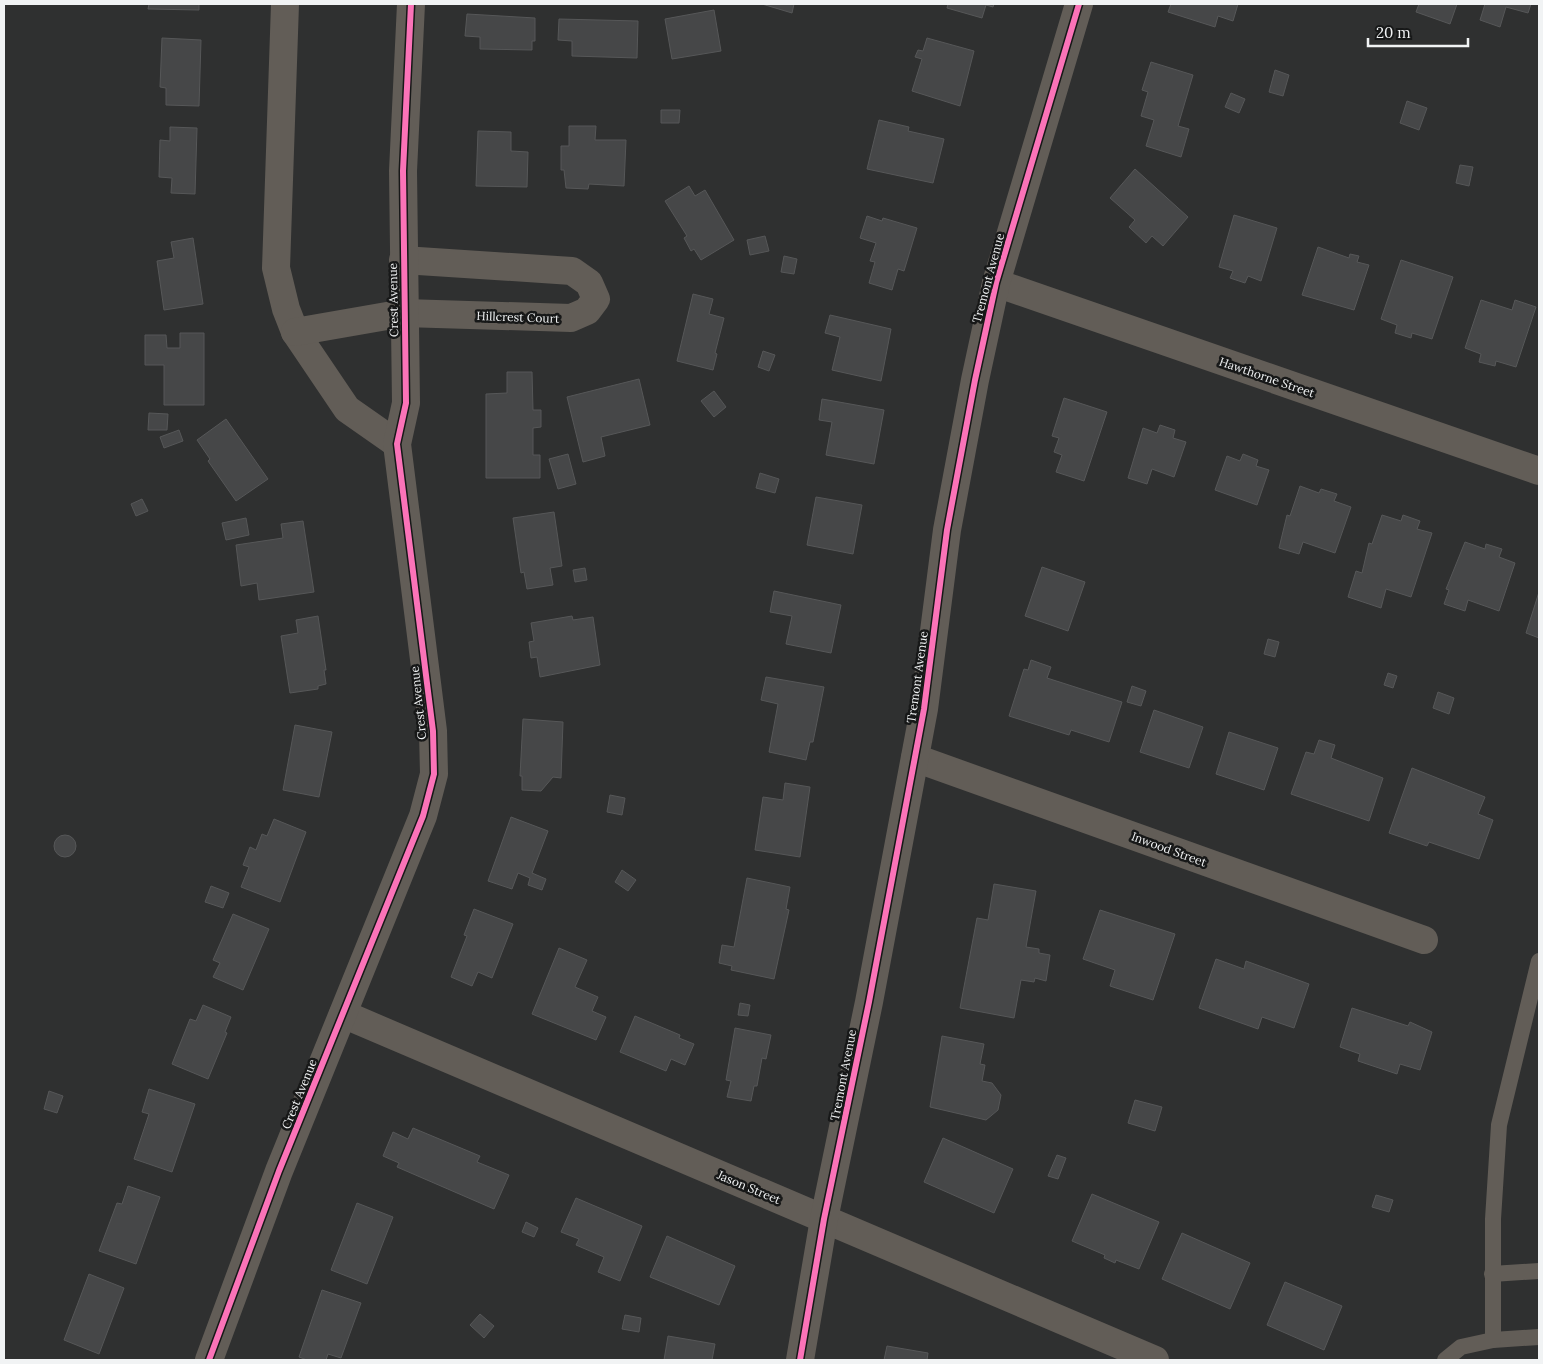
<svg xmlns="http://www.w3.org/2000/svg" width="1543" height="1364" font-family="Lora,serif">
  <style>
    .building { fill: #464748; stroke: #565758 }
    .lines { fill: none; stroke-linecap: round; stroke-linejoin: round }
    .lane { stroke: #625d57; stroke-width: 16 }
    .street { stroke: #625d57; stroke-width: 28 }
    .cycleway-casing { stroke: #171818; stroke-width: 9 }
    .cycleway { stroke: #fb73b8; stroke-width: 6 }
    .labels { text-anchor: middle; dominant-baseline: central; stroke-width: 5; stroke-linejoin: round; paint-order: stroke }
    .street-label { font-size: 12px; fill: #f1f3f4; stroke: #171818 }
  </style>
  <rect width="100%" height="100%" fill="#2f3030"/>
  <!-- building -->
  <g class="building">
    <polygon points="149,4 199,4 199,10 148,9"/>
    <polygon points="762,4 794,4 792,13"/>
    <polygon points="948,4 994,4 993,7 986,5 982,18 947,8"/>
    <polygon points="1171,4 1238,4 1233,21 1218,16 1215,27 1168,12"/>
    <polygon points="1419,4 1457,4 1450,24 1416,12"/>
    <polygon points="1485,4 1531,4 1528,13 1506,7 1500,27 1480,20"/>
    <polygon points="714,10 721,51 672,59 665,19"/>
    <polygon points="467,14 535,18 535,41 532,41 532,50 480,49 480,37 465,36"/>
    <polygon points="559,19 638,21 637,58 572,56 572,41 558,40"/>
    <polygon points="162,38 201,40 199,106 166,105 166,88 160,87"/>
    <polygon points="927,38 974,51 960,106 912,91 922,59 915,57 918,50 923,51"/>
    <polygon points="1151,62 1193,75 1178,126 1189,129 1181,157 1146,146 1154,120 1141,116 1148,92 1142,90"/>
    <polygon points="1275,70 1289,75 1283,96 1269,92"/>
    <polygon points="1231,93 1245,99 1239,113 1225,107"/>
    <polygon points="1407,101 1427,108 1419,130 1400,123"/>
    <polygon points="661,110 680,110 679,123 661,123"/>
    <polygon points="879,120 909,127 908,131 944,139 933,183 867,169"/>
    <polygon points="569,126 596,126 595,140 626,140 624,186 589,184 588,189 566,188 564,170 561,170 561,146 569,146"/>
    <polygon points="170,127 197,128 195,194 171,193 172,178 159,177 160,140 170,141"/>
    <polygon points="478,131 511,132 511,151 528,152 527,187 476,186"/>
    <polygon points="1460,165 1473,167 1469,186 1456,183"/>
    <polygon points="1135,169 1188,217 1163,246 1152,236 1146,243 1129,227 1135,220 1110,198"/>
    <polygon points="689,186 695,196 705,190 734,240 701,260 694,249 691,251 684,238 687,236 665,201"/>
    <polygon points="1234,215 1277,228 1261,281 1248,276 1245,283 1230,278 1233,271 1219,267"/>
    <polygon points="867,216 882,221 883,218 917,228 904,271 898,269 892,290 869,283 875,262 870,261 876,243 860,238"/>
    <polygon points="765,236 769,251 750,255 747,240"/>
    <polygon points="193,238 203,304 164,310 157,261 174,258 171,242"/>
    <polygon points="1318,247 1349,258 1350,254 1359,256 1357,262 1369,265 1354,310 1302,295"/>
    <polygon points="784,256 797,259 794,274 781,272"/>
    <polygon points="1401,260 1453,277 1432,339 1412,333 1411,338 1395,333 1397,325 1381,319"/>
    <polygon points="693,294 713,299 709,314 724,318 715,353 717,354 713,370 677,361"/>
    <polygon points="1481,300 1512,310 1515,300 1536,307 1516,367 1496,361 1495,366 1479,362 1481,354 1465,348"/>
    <polygon points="830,315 891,329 881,381 832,370 840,337 825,333"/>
    <polygon points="180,333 204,333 204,405 164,405 164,365 145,365 145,335 166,335 167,348 180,348"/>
    <polygon points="763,351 775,355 769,371 758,367"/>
    <polygon points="507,372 532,372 533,410 541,410 541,427 533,428 533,455 540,455 540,478 486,478 486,394 507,393"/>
    <polygon points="639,379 650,425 601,437 605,456 583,462 567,397"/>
    <polygon points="714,391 726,407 714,417 701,401"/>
    <polygon points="1064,398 1107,412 1084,481 1056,472 1062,455 1054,452 1059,438 1052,436"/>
    <polygon points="822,399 884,410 874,464 826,455 832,422 819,420"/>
    <polygon points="149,413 168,414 167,430 148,430"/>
    <polygon points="226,419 268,479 236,501 208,461 210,459 197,440"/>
    <polygon points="1160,425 1175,430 1173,438 1186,442 1174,477 1152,469 1147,484 1128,478 1143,428 1157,433"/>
    <polygon points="179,430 183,441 164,448 160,437"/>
    <polygon points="568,454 576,484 558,489 549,459"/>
    <polygon points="1243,454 1258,460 1256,466 1269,470 1257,505 1215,490 1227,456 1240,461"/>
    <polygon points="760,473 779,479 775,493 756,488"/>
    <polygon points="1300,486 1319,493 1321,489 1337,494 1334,501 1351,507 1335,553 1303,542 1299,554 1279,548 1287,515 1290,516"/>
    <polygon points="816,497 862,505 853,554 807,545"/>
    <polygon points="142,499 148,511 136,516 131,504"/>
    <polygon points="554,512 562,566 550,568 553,585 527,589 524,572 521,573 513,518"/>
    <polygon points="1382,515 1401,521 1403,515 1420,521 1417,529 1432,533 1411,597 1386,589 1381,608 1348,597 1356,571 1362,573 1369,543 1372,544"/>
    <polygon points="246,518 249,535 226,540 222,523"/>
    <polygon points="303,521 314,592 259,600 257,583 241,586 236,545 283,538 281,524"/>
    <polygon points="1465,542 1485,549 1486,544 1502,549 1499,557 1515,563 1499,611 1468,600 1465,611 1444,604 1449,590 1446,589"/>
    <polygon points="1042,567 1085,582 1068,631 1025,616"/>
    <polygon points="585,568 587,580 575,582 573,570"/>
    <polygon points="774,591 841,605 831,653 786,644 792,616 770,612"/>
    <polygon points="1539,592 1539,638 1526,633"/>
    <polygon points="318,616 326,670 324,670 326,684 318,686 318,689 290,693 281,636 298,633 296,620"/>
    <polygon points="572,616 573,620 593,617 600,665 540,677 537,657 531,658 529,642 534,641 531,623"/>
    <polygon points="1268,639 1279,642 1275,657 1264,654"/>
    <polygon points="1031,660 1051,667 1047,678 1122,702 1109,742 1071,730 1069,735 1009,716 1024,669 1028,670"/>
    <polygon points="1388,673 1397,676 1393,688 1384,685"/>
    <polygon points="766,677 824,687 813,742 810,742 806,760 769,752 778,704 761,700"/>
    <polygon points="1132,686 1146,691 1141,706 1127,702"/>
    <polygon points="1438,692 1454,698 1449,714 1433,708"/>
    <polygon points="1154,710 1203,727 1189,768 1140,752"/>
    <polygon points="523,719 563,722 561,778 553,777 541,791 522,790 522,776 520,776"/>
    <polygon points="295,725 332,732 319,797 283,790"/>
    <polygon points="1229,732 1278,748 1264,790 1216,774"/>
    <polygon points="1319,740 1335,745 1331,758 1383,778 1369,821 1291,794 1306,752 1314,754"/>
    <polygon points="1412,768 1485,797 1478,814 1493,820 1479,859 1429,842 1427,846 1389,833"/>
    <polygon points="785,783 810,787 800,857 755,850 763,797 783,800"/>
    <polygon points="610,795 625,798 622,815 607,812"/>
    <polygon points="511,817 548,831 532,873 546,879 542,890 528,885 530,878 518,873 512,889 488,881"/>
    <polygon points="274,819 306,832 280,902 241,887 249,867 243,865 250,847 256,850 262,834 267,836"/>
    <circle cx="65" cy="846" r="11"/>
    <polygon points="622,870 636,880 628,891 615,882"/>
    <polygon points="747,878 790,887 786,909 789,910 774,979 731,970 732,966 719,963 722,945 734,947"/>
    <polygon points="994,884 1036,891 1026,947 1039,949 1039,953 1050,955 1046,981 1035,978 1034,982 1021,980 1014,1018 960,1008 977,918 988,920"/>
    <polygon points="211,886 229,893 223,908 205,902"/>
    <polygon points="474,909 513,924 492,978 478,972 472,986 451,977 467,936 464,935"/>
    <polygon points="1100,910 1175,934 1153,1000 1110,986 1115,970 1083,959"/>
    <polygon points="233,914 269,929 243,990 213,977 220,963 213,960"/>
    <polygon points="559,948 587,960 575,987 598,997 592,1011 606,1017 596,1040 532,1014"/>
    <polygon points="1216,959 1244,969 1246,961 1309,984 1294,1028 1262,1017 1258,1029 1199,1008"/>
    <polygon points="740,1003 750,1005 748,1016 738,1015"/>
    <polygon points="203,1005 231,1017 225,1032 227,1033 208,1079 172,1064 190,1019 196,1021"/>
    <polygon points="1352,1008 1408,1026 1410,1022 1432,1032 1420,1070 1400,1064 1397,1074 1358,1061 1360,1054 1340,1047"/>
    <polygon points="635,1016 680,1035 679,1038 694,1044 685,1065 671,1059 666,1071 620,1052"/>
    <polygon points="735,1028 771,1035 766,1059 762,1058 757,1086 754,1086 751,1101 727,1097 731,1081 726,1080"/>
    <polygon points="942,1036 984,1044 980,1064 985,1065 982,1081 992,1083 1001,1095 998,1110 986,1120 930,1107"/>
    <polygon points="149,1089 195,1104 172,1172 134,1159 149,1114 142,1112"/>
    <polygon points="49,1091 63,1096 57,1113 44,1109"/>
    <polygon points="1135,1100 1162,1107 1155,1131 1128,1123"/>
    <polygon points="413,1128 480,1156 477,1162 509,1175 494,1209 397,1167 399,1163 383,1156 393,1132 408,1139"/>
    <polygon points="943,1138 1013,1169 994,1213 924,1182"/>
    <polygon points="1057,1155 1066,1158 1058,1179 1048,1176"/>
    <polygon points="128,1186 160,1197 136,1264 99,1251 117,1203 122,1204"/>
    <polygon points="1092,1194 1159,1222 1139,1269 1116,1260 1115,1263 1104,1258 1105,1255 1072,1241"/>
    <polygon points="1376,1195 1393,1200 1389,1212 1372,1207"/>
    <polygon points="576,1198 642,1226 620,1281 598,1272 604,1257 576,1245 579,1239 561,1232"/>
    <polygon points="357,1203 393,1217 367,1284 331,1270"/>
    <polygon points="526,1222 538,1228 534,1237 522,1232"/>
    <polygon points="1182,1233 1250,1263 1230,1309 1162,1279"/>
    <polygon points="667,1236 735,1266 719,1305 650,1277"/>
    <polygon points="89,1274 124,1288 99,1354 64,1340"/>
    <polygon points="1285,1282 1342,1306 1324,1350 1267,1325"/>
    <polygon points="322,1290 361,1303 341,1358 328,1354 326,1360 307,1360 299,1357"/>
    <polygon points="480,1314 494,1326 484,1338 470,1325"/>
    <polygon points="625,1315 641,1318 639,1332 622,1329"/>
    <polygon points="668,1336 715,1344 712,1360 664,1360"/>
    <polygon points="887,1346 928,1353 927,1360 884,1360"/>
  </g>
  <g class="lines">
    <!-- lane -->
    <g class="lane">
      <polyline points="1492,1274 1539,1271"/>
      <polyline points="1493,1340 1539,1337"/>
      <polyline points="1445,1360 1461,1347 1493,1340 1493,1219 1499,1125 1539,961"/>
    </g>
    <!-- street -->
    <g class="street">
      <polyline points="285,4 276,268 286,309 295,332 347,409 397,444"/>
      <polyline points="996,283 1539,471"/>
      <polyline points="295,332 404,313 571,318 587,311 596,299 589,283 572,271 403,260"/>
      <polyline points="915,758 1424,940"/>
      <polyline points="343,1014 1155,1360"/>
      <polyline points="209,1360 279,1171 423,816 434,774 433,731 397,444 406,403 403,171 411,4"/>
      <polyline points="800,1360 824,1219 869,1002 924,709 947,530 975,380 996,283 1079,4"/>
    </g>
    <defs>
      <g id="cycleway">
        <polyline points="209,1360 279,1171 423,816 434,774 433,731 397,444 406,403 403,171 411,4"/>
        <polyline points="800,1360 824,1219 869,1002 924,709 947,530 975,380 996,283 1079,4"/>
      </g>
    </defs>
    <!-- cycleway casing -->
    <use href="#cycleway" class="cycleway-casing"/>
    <!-- cycleway -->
    <use href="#cycleway" class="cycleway"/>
  </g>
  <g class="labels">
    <!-- street labels -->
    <g class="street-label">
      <text transform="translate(988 278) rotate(-75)">Tremont Avenue</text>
      <text transform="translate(393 300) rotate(-91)">Crest Avenue</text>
      <text transform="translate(518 317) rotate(2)">Hillcrest Court</text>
      <text transform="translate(1267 377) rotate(19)">Hawthorne Street</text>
      <text transform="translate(917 677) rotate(-82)">Tremont Avenue</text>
      <text transform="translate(418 703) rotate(-96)">Crest Avenue</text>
      <text transform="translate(1169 849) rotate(20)">Inwood Street</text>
      <text transform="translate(843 1075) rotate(-79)">Tremont Avenue</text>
      <text transform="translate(299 1094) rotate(-68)">Crest Avenue</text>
      <text transform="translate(749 1187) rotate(23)">Jason Street</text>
    </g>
  </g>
  <!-- border -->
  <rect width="1543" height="1364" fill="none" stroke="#f1f3f4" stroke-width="10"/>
  <!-- scale -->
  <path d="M1368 38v8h100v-8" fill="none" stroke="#f1f3f4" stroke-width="2.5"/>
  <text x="1376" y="38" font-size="15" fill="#f1f3f4" stroke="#171818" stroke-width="4" paint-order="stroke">20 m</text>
</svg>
